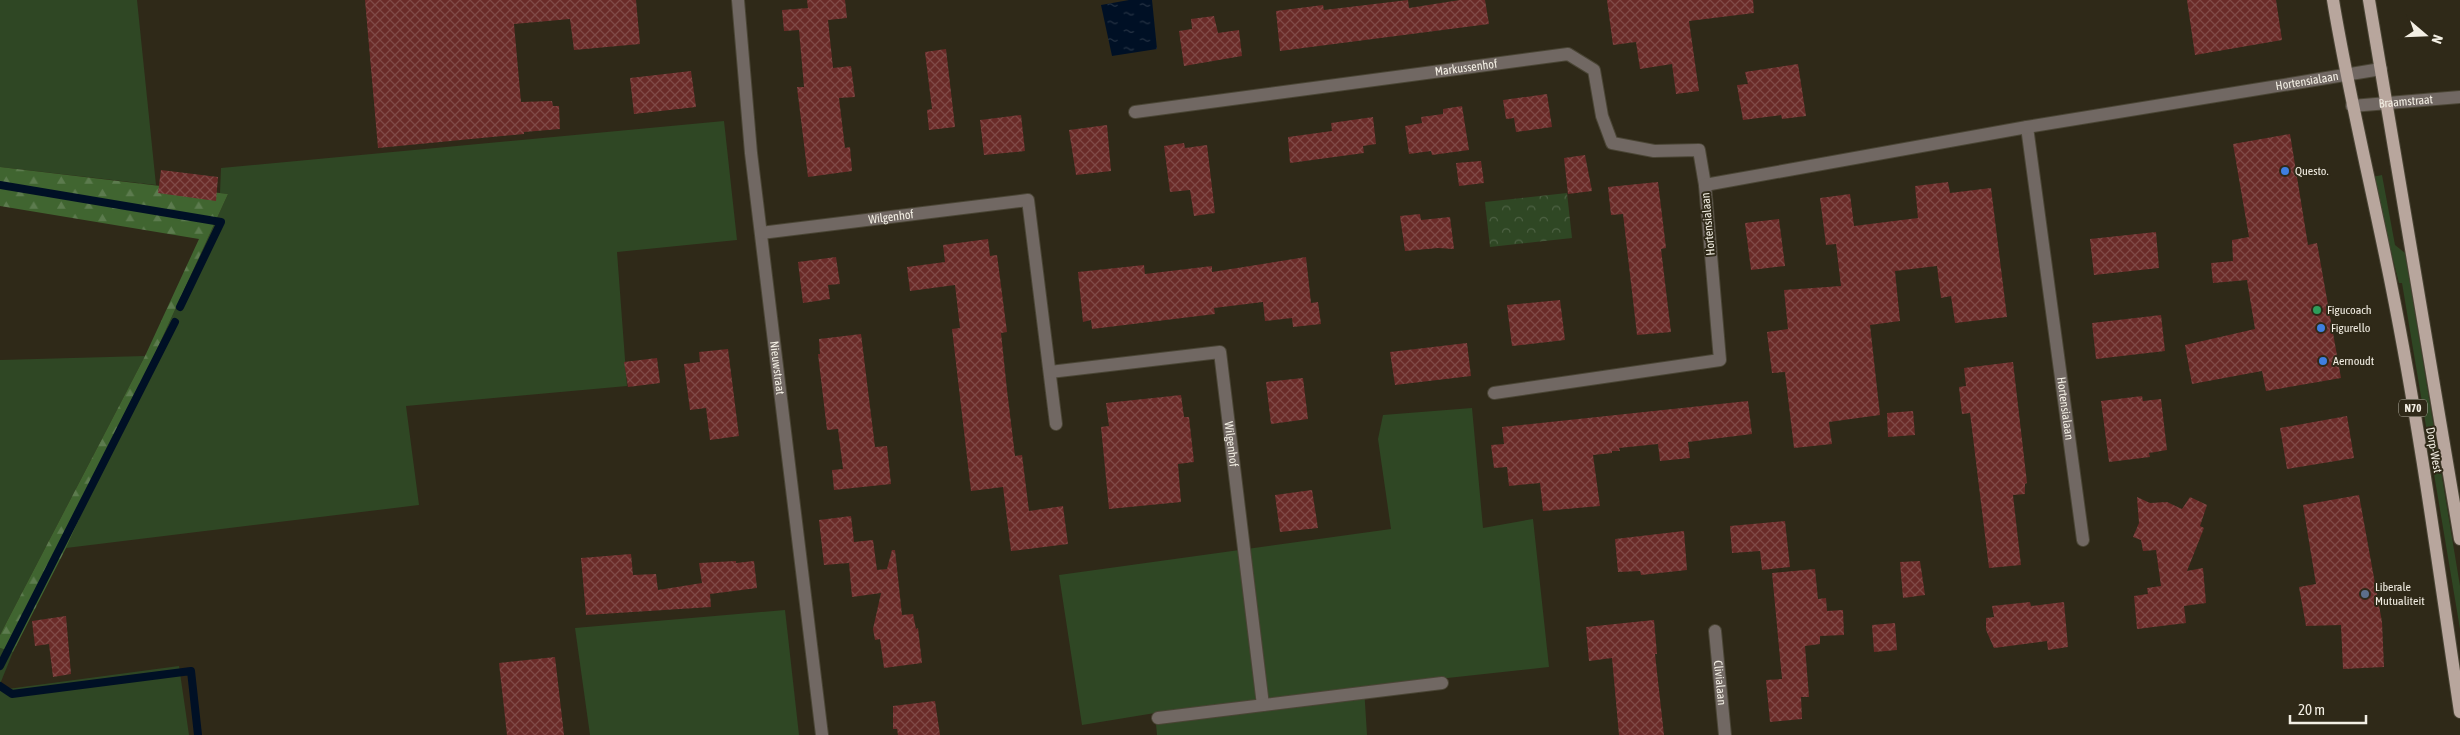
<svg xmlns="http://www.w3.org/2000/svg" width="2460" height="735" font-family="'Asap Condensed',sans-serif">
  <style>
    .grass { fill: #2f4724 }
    .forest { fill: url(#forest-firs) }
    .park { fill: url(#park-crowns) }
    .water { fill: url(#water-ripples) }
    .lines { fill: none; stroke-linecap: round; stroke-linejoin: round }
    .stream { stroke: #001025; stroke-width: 8 }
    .building { fill: url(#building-cross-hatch) }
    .minor-casing { stroke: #4a4535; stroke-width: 14 }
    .tertiary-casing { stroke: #4a4535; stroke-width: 14 }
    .primary-casing { stroke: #4a4535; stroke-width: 14 }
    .minor { stroke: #716863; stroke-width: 12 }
    .tertiary { stroke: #716863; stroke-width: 12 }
    .primary { stroke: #b8a69d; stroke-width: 12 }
    .shop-dot { fill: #3f7fe0; stroke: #2f2918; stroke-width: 2 }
    .leisure-dot { fill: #2e9e5b; stroke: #2f2918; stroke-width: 2 }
    .service-dot { fill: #5c6f8a; stroke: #2f2918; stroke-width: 2 }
    .labels { text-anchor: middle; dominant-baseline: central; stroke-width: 4; stroke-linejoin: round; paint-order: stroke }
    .shield { fill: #2f2918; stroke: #b8b4a7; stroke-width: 1 }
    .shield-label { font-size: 11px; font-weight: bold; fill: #f3efe4 }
    .street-label { font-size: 12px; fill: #f3efe4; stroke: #2f2918 }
    .poi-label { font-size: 12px; fill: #f3efe4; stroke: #2f2918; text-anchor: start }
  </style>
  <defs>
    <pattern id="forest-firs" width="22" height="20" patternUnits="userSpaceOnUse" patternTransform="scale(1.25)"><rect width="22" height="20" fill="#406530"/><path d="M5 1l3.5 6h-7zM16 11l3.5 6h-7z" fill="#5c7b4e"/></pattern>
    <pattern id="park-crowns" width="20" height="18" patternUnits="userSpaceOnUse" patternTransform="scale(1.25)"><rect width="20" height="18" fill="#2f4724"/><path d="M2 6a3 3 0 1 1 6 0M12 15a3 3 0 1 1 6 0" fill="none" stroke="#4e6244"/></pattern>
    <pattern id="water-ripples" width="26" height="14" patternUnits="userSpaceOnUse" patternTransform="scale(1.25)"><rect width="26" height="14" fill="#001025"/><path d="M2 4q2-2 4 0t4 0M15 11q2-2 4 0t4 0" fill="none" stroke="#263344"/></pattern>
    <pattern id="building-cross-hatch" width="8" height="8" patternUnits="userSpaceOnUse" patternTransform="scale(1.25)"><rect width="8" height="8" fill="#6a2b28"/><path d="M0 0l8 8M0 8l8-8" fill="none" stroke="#804a47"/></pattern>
  </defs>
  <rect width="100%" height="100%" fill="#2f2918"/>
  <!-- grass -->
  <g class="grass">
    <polygon points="0,0 137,0 156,185 0,167"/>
    <polygon points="724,121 737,240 617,252 627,386 406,406 419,505 66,548 228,194 220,193 221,168"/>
    <polygon points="2382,175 2395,245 2405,253 2460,586 2460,629 2402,283 2399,283 2372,177"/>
    <polygon points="145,356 0,635 0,360"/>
    <polygon points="1472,408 1483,528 1533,519 1549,667 1364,687 1367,735 1157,735 1155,713 1082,725 1059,575 1391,529 1378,439 1383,415"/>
    <polygon points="785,610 799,735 590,735 575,628"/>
    <polygon points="0,648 13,652 0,684"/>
    <polygon points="179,666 189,735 0,735 0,690"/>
  </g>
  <!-- forest -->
  <polygon class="forest" points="0,167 228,194 66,548 13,652 0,648 0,635 145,356 199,239 0,206"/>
  <!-- park -->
  <polygon class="park" points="1567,193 1572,238 1490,247 1485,202"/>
  <!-- water -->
  <polygon class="water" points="1129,0 1152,0 1157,49 1112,56 1101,5"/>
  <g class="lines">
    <!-- stream -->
    <g class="stream">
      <polyline points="0,185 221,222 180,307"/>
      <polyline points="0,666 175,322"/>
      <polyline points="0,686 12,694 191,671 198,735"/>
    </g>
  </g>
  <!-- building -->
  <g class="building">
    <polygon points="365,0 636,0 640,44 574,50 570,19 514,24 521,102 552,101 553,106 559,106 560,129 524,132 524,134 378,148"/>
    <polygon points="807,0 845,0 847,18 828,20 833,68 851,66 855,97 839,98 845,148 850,147 852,171 808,177 797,87 804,87 799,30 784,31 782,10 808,8"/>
    <polygon points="1408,0 1409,8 1460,0 1485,0 1489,24 1280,51 1276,11 1323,5 1324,10"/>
    <polygon points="1607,0 1753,0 1754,13 1689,21 1699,91 1676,94 1672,64 1640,69 1636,42 1613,45"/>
    <polygon points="2187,0 2276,0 2282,40 2195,55"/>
    <polygon points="1214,16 1218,33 1239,30 1242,56 1184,66 1179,31 1192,29 1191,19"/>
    <polygon points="946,49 955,127 929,130 927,110 932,109 925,52"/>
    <polygon points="1798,64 1806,116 1782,119 1781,115 1743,120 1737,85 1748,84 1745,72"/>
    <polygon points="691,71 696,107 634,114 630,78"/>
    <polygon points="1547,94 1552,127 1516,132 1514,118 1506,119 1503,100"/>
    <polygon points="1462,106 1469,150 1432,155 1431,151 1409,154 1405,126 1422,123 1421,117 1443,114 1443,109"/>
    <polygon points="1021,115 1025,151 984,155 980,120"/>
    <polygon points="1373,117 1376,144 1363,146 1364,153 1290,163 1288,137 1332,131 1331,123"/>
    <polygon points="1107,125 1111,171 1076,175 1069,130"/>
    <polygon points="2290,134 2308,245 2317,243 2341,378 2266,391 2262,371 2192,384 2185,345 2255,329 2247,280 2213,283 2211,263 2233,261 2232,240 2249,237 2233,144"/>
    <polygon points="1184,143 1185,148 1207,145 1215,213 1194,216 1190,190 1170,192 1164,146"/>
    <polygon points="1585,155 1592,191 1568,194 1564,158"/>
    <polygon points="1481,161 1484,183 1459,186 1456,163"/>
    <polygon points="161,170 218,177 216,201 158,193"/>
    <polygon points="1658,182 1666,248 1661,249 1671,332 1637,335 1623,214 1611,215 1608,187"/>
    <polygon points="1948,182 1950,193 1991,188 2007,317 1955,323 1951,296 1941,298 1937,266 1895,271 1900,321 1870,325 1880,415 1829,422 1832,444 1794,448 1785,372 1772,373 1767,332 1788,329 1784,290 1841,286 1836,244 1826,245 1820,198 1850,194 1854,226 1918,218 1915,186"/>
    <polygon points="1420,214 1421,220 1450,217 1454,249 1438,248 1405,251 1400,216"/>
    <polygon points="1779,219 1785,266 1751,270 1745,223"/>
    <polygon points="2156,232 2159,268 2094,275 2090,239"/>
    <polygon points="988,239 990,256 997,255 1007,332 1001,333 1007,390 1015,456 1022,455 1029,511 1063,506 1068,544 1011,551 1003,487 971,491 952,329 960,328 955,285 910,291 907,267 945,262 943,245"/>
    <polygon points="836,257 840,284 828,285 830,299 803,303 798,262"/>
    <polygon points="1306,257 1311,303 1318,302 1321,324 1293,327 1292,318 1265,321 1263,302 1214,308 1215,314 1092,329 1091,320 1083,322 1078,272 1144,265 1145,274 1212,266 1212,272"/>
    <polygon points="1560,300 1565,340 1512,346 1507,305"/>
    <polygon points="2161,315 2165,351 2096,359 2092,323"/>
    <polygon points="861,334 875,447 887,446 891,484 834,490 832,470 843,469 838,429 827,430 818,354 820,354 819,339"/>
    <polygon points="1467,343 1471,376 1395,385 1390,352"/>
    <polygon points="728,349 739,436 710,440 706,408 690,410 684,364 700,362 699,352"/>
    <polygon points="657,358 660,383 628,387 624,362"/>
    <polygon points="2013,362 2027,483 2025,484 2025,494 2013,495 2021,565 1989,568 1970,413 1962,414 1959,387 1966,386 1964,368"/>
    <polygon points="1303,378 1308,419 1271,424 1266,382"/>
    <polygon points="1181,395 1184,417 1189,417 1194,462 1178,464 1181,502 1109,509 1101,427 1109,426 1106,403"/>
    <polygon points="2142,396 2143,401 2161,399 2167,450 2149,453 2150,457 2109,462 2101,401"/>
    <polygon points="1748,401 1752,434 1688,442 1690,458 1660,461 1658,444 1619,448 1620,451 1612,451 1612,453 1593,455 1600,506 1543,511 1540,483 1509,486 1507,467 1494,468 1491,445 1504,444 1502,427"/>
    <polygon points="1913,411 1915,435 1888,437 1887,413"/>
    <polygon points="2347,416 2354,458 2287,469 2280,428"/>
    <polygon points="1312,490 1318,528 1280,532 1275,495"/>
    <polygon points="2359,495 2382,622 2384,667 2343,669 2341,625 2306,626 2299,587 2316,584 2303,505"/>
    <polygon points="2137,497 2150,503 2167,502 2182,509 2190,497 2207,505 2200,526 2204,528 2187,571 2203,568 2206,603 2184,606 2186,623 2137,629 2134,596 2148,594 2147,588 2161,586 2156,550 2143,551 2141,540 2133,537 2139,523"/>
    <polygon points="851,516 854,542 873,540 877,570 887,569 892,550 895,550 902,615 913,614 916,629 918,628 922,663 884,668 880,639 875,640 873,629 881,593 852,597 849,563 824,565 819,520"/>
    <polygon points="1785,521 1790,567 1762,570 1760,551 1732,553 1730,526"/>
    <polygon points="1684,531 1687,570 1641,575 1640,571 1618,572 1615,539"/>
    <polygon points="631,554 633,575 656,574 658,590 702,583 699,563 736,561 736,563 754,561 757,588 710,594 711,607 586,615 581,558"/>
    <polygon points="1920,561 1925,595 1903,598 1900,562"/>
    <polygon points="1815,569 1818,599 1826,598 1827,611 1843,610 1844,635 1820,636 1820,644 1805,646 1809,697 1801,697 1802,719 1770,722 1766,680 1782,679 1772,573"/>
    <polygon points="2030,602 2031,606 2064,602 2068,647 2048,650 2047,641 1994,648 1986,630 1986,618 1994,617 1992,606"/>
    <polygon points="66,616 71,674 53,677 49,644 35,646 32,621"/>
    <polygon points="1654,620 1657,654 1655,654 1664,735 1619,735 1612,658 1589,661 1586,627"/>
    <polygon points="1895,623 1897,650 1874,652 1872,625"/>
    <polygon points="555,657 564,735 507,735 499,663"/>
    <polygon points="935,701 940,735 898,735 897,729 893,729 893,706"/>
  </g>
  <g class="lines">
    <defs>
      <g id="minor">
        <path id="s1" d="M738,0l13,153 71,582"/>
        <path id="s2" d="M1135,112l433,-58 26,16 8,46 10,27 42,8 45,-1 6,35"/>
        <path id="s3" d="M2027,127l56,413"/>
        <path id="s4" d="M761,233l267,-33 28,224"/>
        <path id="s5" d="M1050,372l170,-20 43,353"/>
        <path id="s6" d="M1494,393l226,-33 -15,-175 322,-58 354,-58"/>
        <path id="s7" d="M1715,631l10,104"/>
        <polyline points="1158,718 1442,683"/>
      </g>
      <g id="tertiary">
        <path id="s8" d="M2352,106l108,-9"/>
      </g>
      <g id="primary">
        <path d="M2333,0c16,97 40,193 59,289 28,140 47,282 68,423"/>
        <polyline points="2369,0 2460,539"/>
      </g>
    </defs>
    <!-- minor casing -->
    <use href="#minor" class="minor-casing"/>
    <!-- tertiary casing -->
    <use href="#tertiary" class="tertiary-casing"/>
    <!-- primary casing -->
    <use href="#primary" class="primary-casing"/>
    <!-- minor -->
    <use href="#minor" class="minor"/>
    <!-- tertiary -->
    <use href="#tertiary" class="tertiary"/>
    <!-- primary -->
    <use href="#primary" class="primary"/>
  </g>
  <!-- markers -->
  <g class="shop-dot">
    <circle cx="2285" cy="171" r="5"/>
    <circle cx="2321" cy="328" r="5"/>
    <circle cx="2323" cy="361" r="5"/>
  </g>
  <circle class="leisure-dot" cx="2317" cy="310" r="5"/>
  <circle class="service-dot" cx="2365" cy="594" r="5"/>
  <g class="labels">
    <!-- shield labels -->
    <rect class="shield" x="2399" y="399.5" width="28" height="17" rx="4"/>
    <g class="shield-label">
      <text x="2413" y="408">N70</text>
    </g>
    <!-- street labels -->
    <g class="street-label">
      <text stroke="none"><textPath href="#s2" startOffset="334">Markussenhof</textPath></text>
      <text stroke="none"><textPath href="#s6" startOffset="1015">Hortensialaan</textPath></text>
      <text stroke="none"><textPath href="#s8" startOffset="54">Braamstraat</textPath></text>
      <text stroke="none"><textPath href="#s4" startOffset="131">Wilgenhof</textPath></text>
      <text transform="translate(1708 224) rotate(-95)">Hortensialaan</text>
      <text stroke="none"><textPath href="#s1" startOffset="370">Nieuwstraat</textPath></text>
      <text stroke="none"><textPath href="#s3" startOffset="284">Hortensialaan</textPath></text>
      <text stroke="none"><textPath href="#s5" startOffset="264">Wilgenhof</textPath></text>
      <text transform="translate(2434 450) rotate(80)">Dorp-West</text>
      <text stroke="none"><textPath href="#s7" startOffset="52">Clivialaan</textPath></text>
    </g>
    <!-- poi labels -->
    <g class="poi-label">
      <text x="2295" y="171">Questo.</text>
      <text x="2327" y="310">Figucoach</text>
      <text x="2331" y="328">Figurello</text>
      <text x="2333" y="361">Aernoudt</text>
      <text x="2375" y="587">Liberale<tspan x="2375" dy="14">Mutualiteit</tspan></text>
    </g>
  </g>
  <!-- north arrow -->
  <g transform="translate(2425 35) rotate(109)" stroke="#2f2918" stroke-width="4" paint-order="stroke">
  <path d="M0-4L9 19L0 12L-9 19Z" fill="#f3efe4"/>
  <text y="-8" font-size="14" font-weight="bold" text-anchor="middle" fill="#f3efe4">N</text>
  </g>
  <!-- scale -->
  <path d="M2290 715v8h76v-8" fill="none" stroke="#f3efe4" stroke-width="2.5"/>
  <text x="2298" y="715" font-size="15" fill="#f3efe4" stroke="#2f2918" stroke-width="4" paint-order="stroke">20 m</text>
</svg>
